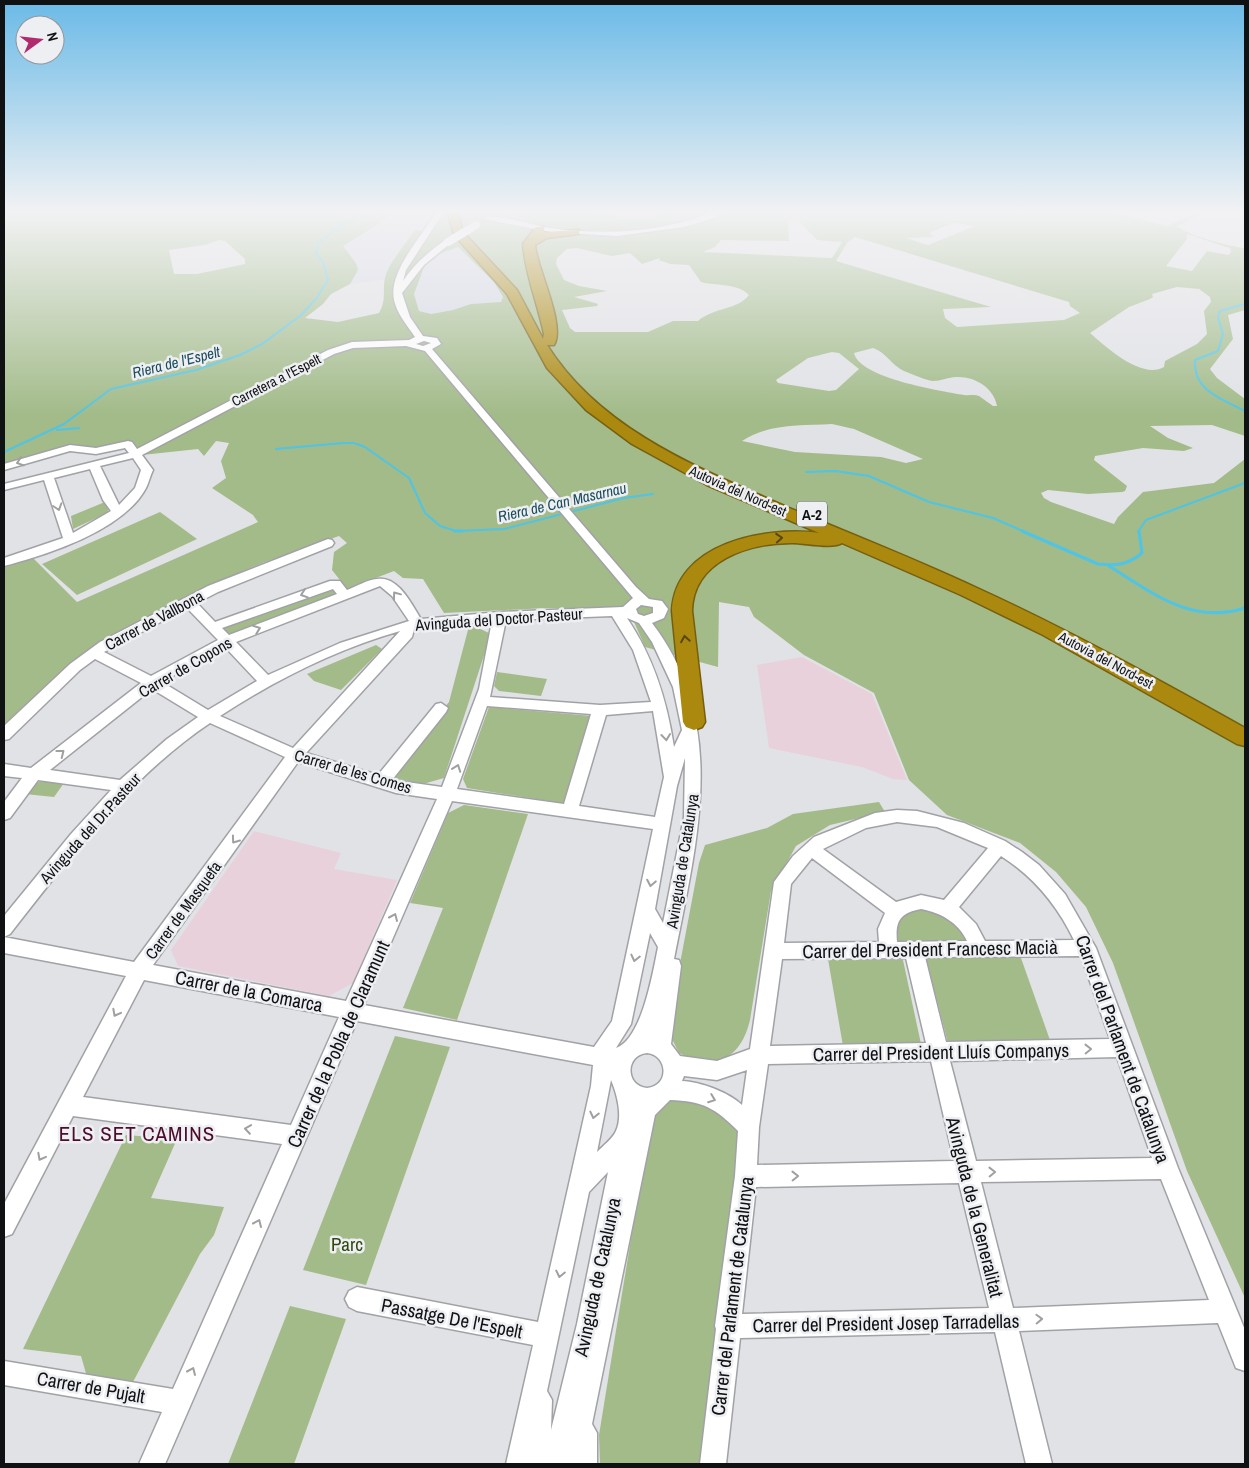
<svg xmlns="http://www.w3.org/2000/svg" width="1249" height="1468" font-family="'Archivo Narrow',sans-serif">
  <style>
    .commercial { fill: #e9d1db }
    .built { fill: #d7d9e5 }
    .green { fill: #a2bb89; fill-rule: evenodd }
    .lines { fill: none; stroke-linecap: round; stroke-linejoin: round }
    .stream-far1 { stroke: #4ec4e6; stroke-width: 2 }
    .stream { stroke: #4ec4e6; stroke-width: 3 }
    .minor-casing { stroke: #a1a2a6; stroke-width: 3 }
    .highway-casing { stroke: #755f0f; stroke-width: 3 }
    .minor { fill: #fff; fill-rule: evenodd }
    .highway { fill: #ab890e; fill-rule: evenodd }
    .minor-bridge-casing { stroke: #a1a2a6; stroke-width: 9; stroke-linecap: butt }
    .minor-bridge { stroke: #fff; stroke-width: 8 }
    .oneway { stroke: #9fa0a0 }
    .oneway2 { stroke: #564710 }
    .labels { text-anchor: middle; dominant-baseline: central; stroke-width: 5; stroke-linejoin: round; paint-order: stroke }
    .far-street-label { font-size: 14px; fill: #101112; stroke: #eeeff3 }
    .far-water-label { font-size: 15px; font-style: italic; fill: #1a4c5a; stroke: #eeeff3 }
    .shield { fill: #eeeff3; stroke: #535456; stroke-width: 1 }
    .shield-label { font-size: 15px; font-weight: bold; fill: #101112 }
    .street-label { font-size: 16px; fill: #101112; stroke: #eeeff3 }
    .near-street-label { font-size: 19px; fill: #101112; stroke: #eeeff3 }
    .near-park-label { font-size: 19px; fill: #30480f; stroke: #eeeff3 }
    .near-neighbourhood-label { font-size: 21px; letter-spacing: 1px; fill: #4d0c2d; stroke: #eeeff3 }
  </style>
  <rect width="100%" height="100%" fill="#e1e2e6"/>
  <!-- commercial -->
  <g class="commercial">
    <polygon points="802,657 872,694 907,780 893,779 862,767 769,748 757,665"/>
    <polygon points="254,831 341,853 334,869 397,880 353,983 329,996 178,966 171,950"/>
  </g>
  <!-- built -->
  <g class="built">
    <polygon points="396,210 438,210 424,231 398,254 385,279 350,284 357,270 356,263 342,246 377,225"/>
    <polygon points="457,247 495,282 503,297 501,302 471,304 453,310 431,314 419,311 414,294 424,267 439,254"/>
  </g>
  <!-- green -->
  <g class="green">
    <path d="M4,210h392l-19,15 -34,21 13,17 2,7 -8,14 -19,10 -8,10 -18,14 33,4 41,-9c8,-15 3,-21 6,-35 3,-14 21,-35 30,-48l9,1 14,-21h150l-2,1c22,3 65,15 83,-1h441l7,4 50,12 36,-16h12l-38,16c9,9 54,21 68,22v62l-17,5 5,24 -23,30 7,9 28,21v37l-33,-11 -62,1 18,12 25,10 -9,3 -41,-3 -48,8 -1,4 33,26 -2,5 -3,1 -34,2 -40,-4 -7,3 3,5 7,4 63,22 4,-7 25,-25 71,-9 31,-24v839l-58,-127 -74,-208 -27,-56 -30,-35 -36,-29 -73,-28 -38,-35 -35,-87 -70,-38 -50,-38 -5,-10 -30,-5 -1,65 -73,-20 -11,-25 -5,-2 -8,-12h-74l-103,5 -21,-34 -20,-1 -9,-7 -47,18 -15,-19 2,-18 13,-9 -8,-7 -77,27 -47,20 -46,24 -89,52 -76,69v-162l29,-8 44,44 181,-80 -5,-7 -41,-27 14,-10 -5,-17 8,-18 -13,-2 -12,15 -6,-7 -56,6 -11,-14 -34,7 -33,-1 -60,18zM788,219l10,1 19,20 25,2 -10,16 -129,-6 12,-5 6,-7 68,1zM953,223l22,3 -47,19 -22,-7 28,-1 -5,-4zM1187,234l43,14 1,4 -2,3 -22,-4 -15,20 -26,-5 21,-27zM855,237l214,65 1,4 10,7 -16,7 -107,7 -12,-9 -2,-9 48,-2 -155,-46 11,-18zM219,240l6,1 20,18v5l-48,10h-23l-5,-24 36,-5zM458,247l36,35 9,15 -2,5 -30,2 -18,6 -22,4 -12,-3 -5,-17 10,-27 15,-13zM577,248l35,8 18,-3 12,11 18,-6 -1,2 11,4 19,1 12,17c15,4 37,1 48,13 -11,15 -35,12 -51,26h-25l-25,11h-73l-5,-4 -8,-18 35,-4 1,-2 -3,-1 -21,-6 33,-6 -28,-5 -15,-6 -8,-16 1,-6 10,-9zM1177,287l22,2 11,8 1,5 -7,9 3,23 -10,10 -32,17 -1,6c-22,13 -58,-20 -74,-34l39,-26 21,-8 3,-2 -1,-3zM873,348c13,4 18,17 31,23 8,3 21,9 29,10 8,0 16,-4 23,-4 19,-1 38,11 41,29h-4l-14,-10c-5,-2 -10,0 -15,-1 -23,-4 -105,-17 -110,-42zM832,352l7,1 20,16 -23,21 -7,1 -51,-8 -2,-3 32,-22zM832,424l22,5 69,30 -17,4 -25,-6 -86,-5 -53,-11c28,-18 58,-15 90,-17z"/>
    <polygon points="105,502 109,512 73,529 71,516"/>
    <polygon points="160,512 197,539 77,595 42,564"/>
    <polygon points="333,587 340,595 228,637 221,627"/>
    <polygon points="469,626 474,626 491,634 444,778 423,784 389,777 449,702"/>
    <polygon points="376,645 382,649 341,690 314,681 307,674"/>
    <polygon points="497,672 547,679 541,696 499,691 494,686"/>
    <polygon points="489,707 592,716 567,804 467,788 463,779"/>
    <polygon points="42,781 64,783 54,797 25,794 34,784"/>
    <path d="M879,802l6,10 -55,13 -34,21 -25,45 -21,129c-9,38 -34,52 -71,33l-7,-14 6,-65 21,-111 6,-18 62,-17 26,-14z"/>
    <polygon points="464,805 528,814 457,1020 403,1008 443,908 410,903 448,813"/>
    <polygon points="935,904 977,943 887,944 890,916"/>
    <polygon points="925,955 1021,958 1051,1043 948,1043"/>
    <polygon points="828,959 903,960 921,1044 843,1046"/>
    <polygon points="395,1036 450,1047 366,1285 303,1270"/>
    <polygon points="672,1098 711,1102 739,1128 706,1464 600,1464 599,1435 643,1165 657,1112"/>
    <polygon points="126,1135 177,1139 151,1198 224,1207 214,1235 200,1254 133,1382 87,1377 81,1356 23,1349"/>
    <polygon points="290,1306 346,1319 294,1464 228,1464"/>
  </g>
  <g class="lines">
    <!-- stream-far1 -->
    <g class="stream-far1">
      <path d="M1245,304l-25,7 -2,7 5,16 -5,17 -23,9c-2,31 27,39 50,51"/>
      <polyline points="57,430 79,428"/>
      <polyline points="276,449 343,443 354,443 365,447 409,478 425,513 440,526 456,531 504,529 624,498 653,494"/>
      <polyline points="4,452 64,424 111,389 196,370 240,355 262,344 300,316 316,299 328,280 323,262 316,253 318,243 340,227 371,210"/>
      <polyline points="806,472 835,471 869,476 929,502 993,518 1025,532"/>
      <polyline points="1138,532 1146,520 1245,483"/>
    </g>
    <!-- stream -->
    <g class="stream">
      <polyline points="455,531 462,531"/>
      <path d="M1022,531l76,33c18,2 30,1 44,-11l-3,-22"/>
      <path d="M1109,566c44,27 82,59 136,42"/>
    </g>
    <defs>
      <g id="minor">
        <path d="M437,210h8l-39,60 -3,11c11,-17 26,-29 42,-41l7,2 -28,23 -22,28 8,24 13,19 14,2 4,6 -9,5 204,238 13,12 13,2 6,8 -4,9 -12,5c78,102 44,221 22,336l5,1 2,6 -10,78 9,12 37,5 33,-12 24,-167 19,-26 21,-19 61,-24 22,-3 20,1 47,12 41,18 17,11 17,13 26,29 31,54 82,220 67,162v41l-9,-3 -18,-45 -199,8 33,133h-26l-31,-132 -255,6 -14,126h-26l16,-135 -1,-3 20,-150 3,-45c-23,-23 -35,-30 -68,-31l-15,15 -63,309 5,9v31h-91l27,-119 -176,-34 -8,-4 -4,-8 4,-8 8,-4 181,35 53,-236 2,-21 -236,-44 -192,443h-26l23,-52 -158,-27v-24l169,28 109,-245 -209,-28 -61,118 -8,3v-33l122,-228 -122,-23v-16l130,25 151,-205 -75,-34c-82,55 -140,135 -200,211l-6,3v-21l67,-82 40,-44 -73,-10 -28,38 -6,2v-18l18,-24 -18,-2v-12l27,4 110,-85 -46,-24 -15,11 -71,69 -5,1v-14l66,-62 30,-22 108,-56 120,-47 4,1 2,3 -2,3 -114,46 -21,11 18,19 115,-41h10l7,9c10,-4 20,-10 30,-11 21,-4 35,26 44,40l79,-7 123,-5 10,-9 -208,-247 -19,-5 -53,2 -19,6 -192,101 11,15c-3,6 -4,12 -7,18 -22,42 -99,67 -142,78v-8l59,-20 -19,-58 -40,10v-6l125,-31 -4,-5 -29,6 -26,-3 -66,19v-6l66,-19 26,3 32,-7 4,1 5,7 191,-99 24,-8 57,-2 6,-3c-8,-12 -18,-23 -21,-37 -6,-30 30,-65 43,-90zM424,341l7,2 -8,3 -7,-2zM133,458l8,12 -6,18 -16,17 -19,-39zM90,469l13,31 8,11 -38,22 -19,-55zM380,586l12,10 17,25 -69,22 -72,32 -32,-33zM333,589l4,5 -108,41 -7,-7zM641,605l12,2v6l-9,3 -6,-2 -2,-5zM187,608l31,32 -67,36 -47,-24zM612,616l21,34 18,52 -51,3 -110,-8 16,-77zM627,618l12,5 13,19 21,45 9,43 -8,17c-7,-46 -20,-89 -47,-129zM492,621l-13,68 -37,98 -50,-7 54,-68 2,-4 -7,-5 -5,1 -58,71 -72,-22 106,-116 2,-8zM400,631l-107,117 -73,-32c55,-36 117,-67 180,-85zM225,647l32,34 -49,29 -46,-28zM152,689l46,28 -31,22 -47,41 -70,-10zM487,706l104,8 -27,90 -107,-15zM653,711l11,66 -9,40 -76,-11 27,-91zM685,758l-1,59 -21,106 -8,-14 22,-123zM298,762l98,31 41,6 -91,202 -193,-36zM452,801l201,28 -41,192 -18,26 -230,-42zM897,822l40,5 51,21 -44,52 -23,-5 -25,7 -73,-53 43,-21zM1001,856c33,21 56,49 73,84l-89,1 -9,-17 -17,-17zM812,858l73,55 -7,16 1,13 -95,1 7,-59zM921,909c20,4 37,13 46,32l-70,1c-2,-21 3,-29 24,-33zM650,933l8,14c-5,25 -16,92 -42,101l15,-24zM1081,956l29,83 -164,3 -21,-85zM906,958l20,85 -156,3 12,-87zM144,980l195,37 -48,108 -208,-28zM647,1053c21,2 23,33 0,35 -22,-2 -22,-33 0,-35zM1117,1057l35,101 -176,3 -26,-100zM931,1061l23,100 -197,4 2,-38 9,-63zM747,1070l-5,35c-14,-13 -41,-23 -60,-24l2,-5 33,4zM611,1080c6,14 12,36 5,51 -3,7 -13,15 -19,21zM608,1172l-31,152 -26,106 1,-30 -5,-9 42,-199zM1161,1179l48,121 -196,8 -32,-126zM959,1183l30,125 -247,6 14,-127z"/>
        <path d="M719,210h10l-21,10 -24,7 -67,9 -66,-4 -68,-13c11,-7 53,7 67,9 57,8 116,4 169,-18z"/>
      </g>
      <path id="highway" d="M447,210h10l6,22 54,58 26,49 1,-5c-6,-30 -19,-60 -21,-90l13,-17h8v5l35,-2v4l-32,4 -12,7c2,24 31,80 19,100h-7c53,85 153,124 240,162 64,27 128,52 190,81 92,42 180,91 268,140v18l-8,-2 -194,-109 -82,-40 -119,-52c-9,6 -37,0 -50,0 -43,0 -99,17 -100,68l13,111 -3,5 -8,3 -8,-3 -3,-5 -11,-111c3,-68 93,-85 147,-78l-112,-48 -75,-41 -46,-34 -39,-42 -40,-74 -53,-59z"/>
    </defs>
    <!-- minor casing -->
    <use href="#minor" class="minor-casing"/>
    <!-- highway casing -->
    <use href="#highway" class="highway-casing"/>
    <!-- minor -->
    <use href="#minor" class="minor"/>
    <!-- highway -->
    <use href="#highway" class="highway"/>
    <defs>
      <polyline id="minor-bridge" points="448,242 476,225"/>
    </defs>
    <!-- minor-bridge casing -->
    <use href="#minor-bridge" class="minor-bridge-casing"/>
    <!-- minor-bridge -->
    <use href="#minor-bridge" class="minor-bridge"/>
  </g>
  <!-- one-way arrows -->
  <defs><path id="oneway-chevron" d="M-2-3.5L2.5 0L-2 3.5" fill="none" stroke-width="1.6" stroke-linecap="round" stroke-linejoin="round" transform="scale(1.25)"/></defs>
  <g class="oneway">
    <use href="#oneway-chevron" transform="translate(20 462) rotate(162)"/>
    <use href="#oneway-chevron" transform="translate(58 507) rotate(72)"/>
    <use href="#oneway-chevron" transform="translate(304 594) rotate(161)"/>
    <use href="#oneway-chevron" transform="translate(396 595) rotate(-127)"/>
    <use href="#oneway-chevron" transform="translate(257 629) rotate(-21)"/>
    <use href="#oneway-chevron" transform="translate(666 737) rotate(84)"/>
    <use href="#oneway-chevron" transform="translate(61 753) rotate(-38)"/>
    <use href="#oneway-chevron" transform="translate(457 768) rotate(-70)"/>
    <use href="#oneway-chevron" transform="translate(235 840) rotate(126)"/>
    <use href="#oneway-chevron" transform="translate(651 883) rotate(101)"/>
    <use href="#oneway-chevron" transform="translate(394 917) rotate(-66)"/>
    <use href="#oneway-chevron" transform="translate(635 958) rotate(103)"/>
    <use href="#oneway-chevron" transform="translate(116 1013) rotate(118)"/>
    <use href="#oneway-chevron" transform="translate(1088 1049) rotate(-1)"/>
    <use href="#oneway-chevron" transform="translate(712 1099) rotate(21)"/>
    <use href="#oneway-chevron" transform="translate(594 1115) rotate(103)"/>
    <use href="#oneway-chevron" transform="translate(248 1129) rotate(-172)"/>
    <use href="#oneway-chevron" transform="translate(41 1157) rotate(118)"/>
    <use href="#oneway-chevron" transform="translate(992 1172) rotate(-1)"/>
    <use href="#oneway-chevron" transform="translate(795 1176) rotate(-1)"/>
    <use href="#oneway-chevron" transform="translate(258 1223) rotate(-66)"/>
    <use href="#oneway-chevron" transform="translate(560 1274) rotate(102)"/>
    <use href="#oneway-chevron" transform="translate(1039 1319) rotate(-2)"/>
    <use href="#oneway-chevron" transform="translate(192 1371) rotate(-66)"/>
  </g>
  <g class="oneway2">
    <use href="#oneway-chevron" transform="translate(779 538) rotate(-4)"/>
    <use href="#oneway-chevron" transform="translate(685 639) rotate(-99)"/>
  </g>
  <!-- sky -->
  <linearGradient id="sky" x2="0" y2="1"><stop stop-color="#6abae7"/><stop offset="0.51" stop-color="#f2f2f4"/><stop offset="1" stop-color="#f2f2f4" stop-opacity="0"/></linearGradient>
  <rect width="1249" height="415" fill="url(#sky)"/>
  <g class="labels">
    <!-- far-street labels -->
    <g class="far-street-label">
      <text transform="translate(276 380) rotate(-27)">Carretera a l'Espelt</text>
      <text transform="translate(738 491) rotate(24)">Autovia del Nord-est</text>
      <text transform="translate(1106 660) rotate(28)">Autovia del Nord-est</text>
    </g>
    <!-- far-water labels -->
    <g class="far-water-label">
      <text transform="translate(176 362) rotate(-14)">Riera de l'Espelt</text>
      <text transform="translate(562 502) rotate(-13)">Riera de Can Masarnau</text>
    </g>
    <!-- shield labels -->
    <rect class="shield" x="797" y="501.5" width="30" height="25" rx="4"/>
    <g class="shield-label">
      <text x="812" y="514">A-2</text>
    </g>
    <!-- street labels -->
    <g class="street-label">
      <text transform="translate(499 619) rotate(-4)">Avinguda del Doctor Pasteur</text>
      <text transform="translate(154 620) rotate(-28)">Carrer de Vallbona</text>
      <text transform="translate(185 667) rotate(-30)">Carrer de Copons</text>
      <text transform="translate(353 771) rotate(16)">Carrer de les Comes</text>
      <text transform="translate(90 828) rotate(-48)">Avinguda del Dr.Pasteur</text>
      <text transform="translate(682 861) rotate(-81)">Avinguda de Catalunya</text>
      <text transform="translate(183 910) rotate(-54)">Carrer de Masquefa</text>
    </g>
    <!-- near-street labels -->
    <g class="near-street-label">
      <text transform="translate(930 949) rotate(-1)">Carrer del President Francesc Macià</text>
      <text transform="translate(249 991) rotate(11)">Carrer de la Comarca</text>
      <text transform="translate(338 1044) rotate(-66)">Carrer de la Pobla de Claramunt</text>
      <text transform="translate(1123 1049) rotate(70)">Carrer del Parlament de Catalunya</text>
      <text transform="translate(941 1052) rotate(-1)">Carrer del President Lluís Companys</text>
      <text transform="translate(975 1207) rotate(76)">Avinguda de la Generalitat</text>
      <text transform="translate(597 1277) rotate(-78)">Avinguda de Catalunya</text>
      <text transform="translate(732 1296) rotate(-83)">Carrer del Parlament de Catalunya</text>
      <text transform="translate(452 1318) rotate(11)">Passatge De l'Espelt</text>
      <text transform="translate(886 1323) rotate(-1)">Carrer del President Josep Tarradellas</text>
      <text transform="translate(91 1387) rotate(10)">Carrer de Pujalt</text>
    </g>
    <!-- near-park labels -->
    <g class="near-park-label">
      <text x="347" y="1244">Parc</text>
    </g>
    <!-- near-neighbourhood labels -->
    <g class="near-neighbourhood-label">
      <text x="137" y="1133">ELS SET CAMINS</text>
    </g>
  </g>
  <!-- border -->
  <rect width="1249" height="1468" fill="none" stroke="#101112" stroke-width="10"/>
  <!-- north arrow -->
  <g transform="translate(40 40) rotate(75)"><circle r="24" fill="#eeeff3" stroke="#959699"/>
  <path d="M0-4L9 19L0 12L-9 19Z" fill="#b12a6d"/>
  <text y="-8" font-size="14" font-weight="bold" text-anchor="middle" fill="#101112">N</text>
  </g>
</svg>
